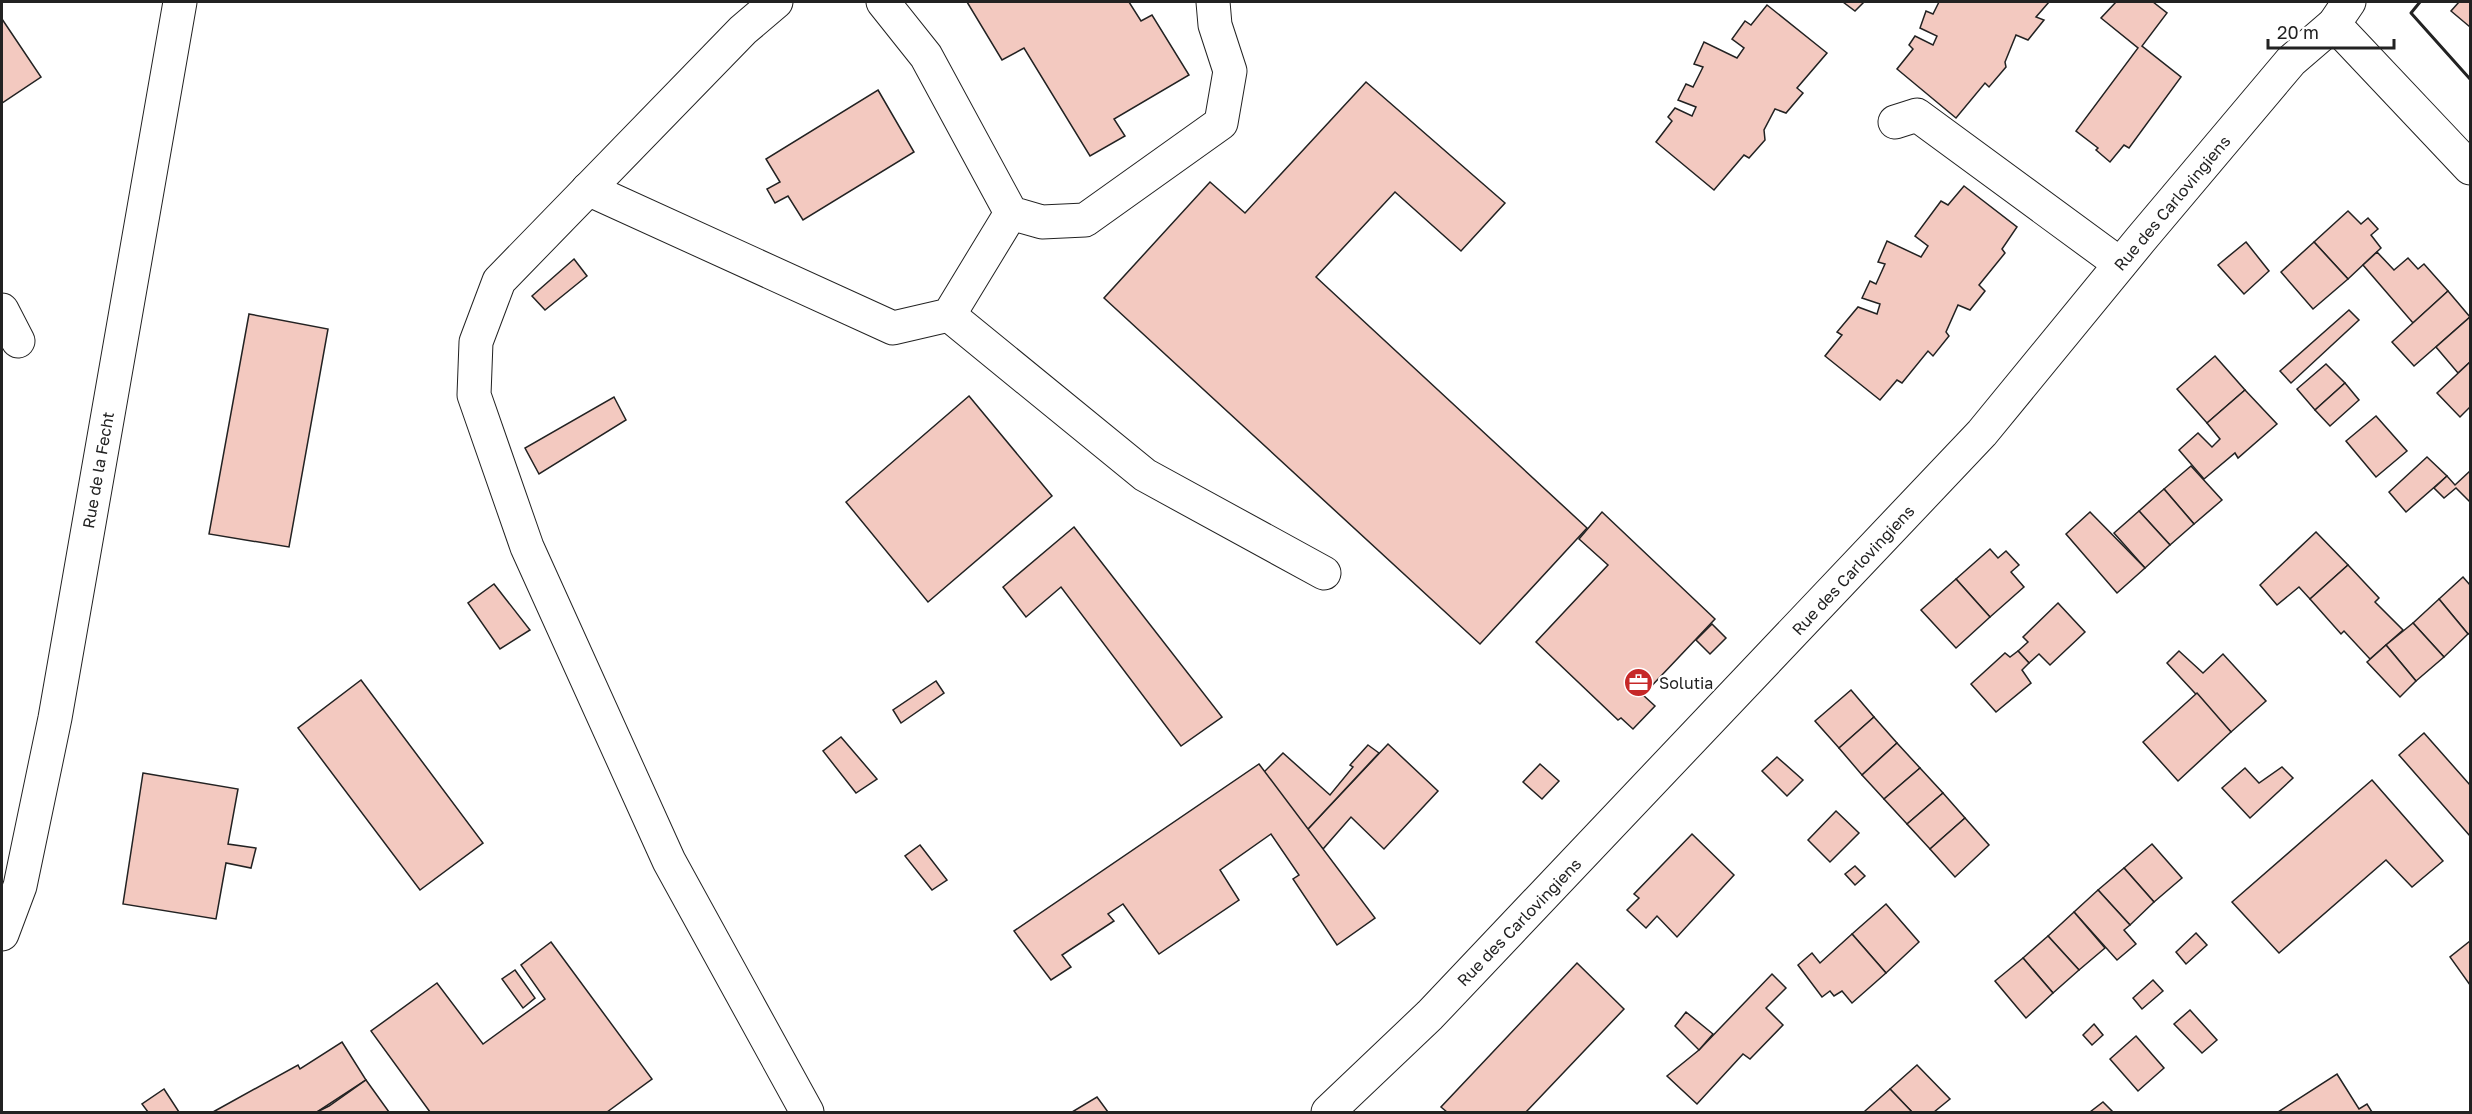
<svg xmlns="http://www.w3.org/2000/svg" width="2472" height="1114" font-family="'Golos Text',sans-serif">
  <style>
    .building { fill: #f3c9c0; stroke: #222; stroke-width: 1.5 }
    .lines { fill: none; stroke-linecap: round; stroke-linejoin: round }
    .minor-casing { stroke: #222; stroke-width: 35 }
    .minor { stroke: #fff; stroke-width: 33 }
    .wall { stroke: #222; stroke-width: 3 }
    .labels { text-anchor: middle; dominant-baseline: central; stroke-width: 4.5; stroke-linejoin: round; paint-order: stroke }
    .street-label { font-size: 16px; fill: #222; stroke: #fff }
    .poi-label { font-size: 16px; fill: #222; stroke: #fff; text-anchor: start }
  </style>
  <rect width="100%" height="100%" fill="#fff"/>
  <!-- building -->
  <g class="building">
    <polygon points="967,2 1129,2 1141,21 1152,15 1189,75 1114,119 1125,136 1090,156 1024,48 1002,60"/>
    <polygon points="1843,2 1864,2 1855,11"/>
    <polygon points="1939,2 2049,2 2036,17 2044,20 2028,40 2016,35 2005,62 2006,67 1989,87 1985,83 1956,118 1897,69 1913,49 1909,45 1915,36 1933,45 1937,36 1920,28 1926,11 1933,14"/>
    <polygon points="2116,2 2153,2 2167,13 2142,46 2181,77 2129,148 2124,145 2110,162 2096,150 2098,148 2076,131 2138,48 2101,18"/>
    <polygon points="2459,2 2470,2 2470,27 2451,11"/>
    <polygon points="1767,5 1827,53 1797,88 1803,93 1786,113 1775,109 1764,130 1765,140 1749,158 1744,155 1714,190 1656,142 1672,121 1668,117 1675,108 1692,116 1696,107 1678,100 1686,84 1693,87 1703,67 1694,64 1704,42 1737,58 1744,48 1732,39 1745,21 1751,25"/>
    <polygon points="2,19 41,77 2,103"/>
    <polygon points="1366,82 1505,203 1461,251 1395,192 1316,277 1587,528 1480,644 1104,298 1210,182 1245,213"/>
    <polygon points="878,90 914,152 803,220 788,196 775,203 767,189 780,182 766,159"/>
    <polygon points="1964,186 2017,227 2002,249 2005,253 1979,285 1985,291 1970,310 1958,305 1946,332 1949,336 1933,356 1928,351 1902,383 1897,380 1880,400 1825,356 1842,335 1837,332 1858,307 1877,314 1880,304 1862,298 1870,281 1876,284 1885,264 1878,262 1887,241 1921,257 1928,246 1915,236 1941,201 1948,205"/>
    <polygon points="2348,211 2361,224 2368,218 2378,229 2371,235 2381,248 2348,279 2314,242"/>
    <polygon points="2246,242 2269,271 2244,294 2218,265"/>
    <polygon points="2314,242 2348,279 2313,309 2281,272"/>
    <polygon points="2377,252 2394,270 2408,258 2418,269 2424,264 2448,291 2413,323 2363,265"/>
    <polygon points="574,259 587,276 545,310 532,296"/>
    <polygon points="2448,291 2470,317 2414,366 2392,342"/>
    <polygon points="2349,310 2359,320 2291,383 2280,371"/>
    <polygon points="249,314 328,329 289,547 209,534"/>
    <polygon points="2470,317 2470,362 2458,373 2436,347"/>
    <polygon points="2215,356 2245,390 2207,423 2177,389"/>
    <polygon points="2470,362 2470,407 2460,417 2437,393"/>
    <polygon points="2326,364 2345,383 2315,410 2297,389"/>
    <polygon points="2345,383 2359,400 2330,426 2315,410"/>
    <polygon points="2245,390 2277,424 2238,458 2235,453 2204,479 2179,450 2198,433 2212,447 2220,439 2207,423"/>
    <polygon points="969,396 1052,496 928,602 846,502"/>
    <polygon points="614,397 626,420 539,474 525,448"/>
    <polygon points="2376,416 2407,451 2376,477 2346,441"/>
    <polygon points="2427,457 2447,476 2406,512 2389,492"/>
    <polygon points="2191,466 2222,500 2194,524 2164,489"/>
    <polygon points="2470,471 2470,502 2456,488 2444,498 2434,488 2447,476 2455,485"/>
    <polygon points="2164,489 2194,524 2170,545 2139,511"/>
    <polygon points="2139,511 2170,545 2145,568 2114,533"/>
    <polygon points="1602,512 1715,619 1643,695 1655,706 1633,729 1621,718 1618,720 1536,642 1608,565 1579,539"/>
    <polygon points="2090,512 2145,568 2117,593 2066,534"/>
    <polygon points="1074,527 1222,717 1181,746 1061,587 1026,617 1003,587"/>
    <polygon points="2316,532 2348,565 2310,599 2299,587 2277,605 2260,585"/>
    <polygon points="1990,549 1998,558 2006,551 2019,565 2011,572 2024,587 1990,617 1956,579"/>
    <polygon points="2348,565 2379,598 2375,602 2403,630 2370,659 2344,631 2341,634 2310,599"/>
    <polygon points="2463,577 2470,585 2470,633 2468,634 2439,599"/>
    <polygon points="1956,579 1990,617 1956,648 1921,610"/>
    <polygon points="494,584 530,630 500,649 468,603"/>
    <polygon points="2439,599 2468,634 2444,657 2413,623"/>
    <polygon points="2058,603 2085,632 2050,665 2039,654 2029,663 2018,651 2028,642 2023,637"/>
    <polygon points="2413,623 2444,657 2416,681 2386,645"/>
    <polygon points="1712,624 1726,638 1710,654 1696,640"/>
    <polygon points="2386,645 2416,681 2400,697 2367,662"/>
    <polygon points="2018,651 2029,663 2022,670 2031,683 1996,712 1971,684 2005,653 2010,657"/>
    <polygon points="2179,651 2203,673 2223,654 2266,701 2231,732 2167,663"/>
    <polygon points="361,680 483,843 420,890 298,728"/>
    <polygon points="936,681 944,693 901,723 893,710"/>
    <polygon points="1851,690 1874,717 1839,748 1815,721"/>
    <polygon points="2197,693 2231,732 2178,781 2143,742"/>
    <polygon points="1874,717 1897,743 1862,775 1839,748"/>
    <polygon points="2424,733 2470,785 2470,836 2399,755"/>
    <polygon points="841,737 877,779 856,793 823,751"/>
    <polygon points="1897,743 1920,768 1884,799 1862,775"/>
    <polygon points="1388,744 1438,791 1384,849 1351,817 1323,849 1307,830"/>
    <polygon points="1368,745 1379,753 1307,830 1264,772 1283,753 1330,795 1353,767 1350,765"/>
    <polygon points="1777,757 1803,780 1787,796 1762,771"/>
    <polygon points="1259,764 1375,918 1337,945 1293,879 1299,875 1271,834 1220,870 1239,900 1159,954 1123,904 1108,914 1114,921 1062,955 1071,967 1051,980 1014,931"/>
    <polygon points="1540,764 1559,781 1542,799 1523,782"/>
    <polygon points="2282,767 2293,778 2250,818 2222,788 2245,768 2259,783"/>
    <polygon points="1920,768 1943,793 1907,824 1884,799"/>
    <polygon points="143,773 238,789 228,844 256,848 251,868 226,863 216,919 123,904"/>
    <polygon points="2372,780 2443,861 2412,887 2386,860 2279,953 2232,902"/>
    <polygon points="1943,793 1965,818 1930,849 1907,824"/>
    <polygon points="1836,811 1859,833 1830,862 1808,840"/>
    <polygon points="1965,818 1989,845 1955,877 1930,849"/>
    <polygon points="1692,834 1734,875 1677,937 1657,916 1646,928 1627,910 1639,898 1634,894"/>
    <polygon points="2152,844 2182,878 2154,902 2124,868"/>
    <polygon points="920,845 947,880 932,890 905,856"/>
    <polygon points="1855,866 1865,876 1855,885 1845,874"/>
    <polygon points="2124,868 2154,902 2130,925 2098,890"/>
    <polygon points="2098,890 2130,925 2124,930 2136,944 2117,960 2074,912"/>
    <polygon points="1886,904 1919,942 1886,973 1852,934"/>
    <polygon points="2074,912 2105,948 2079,970 2048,936"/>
    <polygon points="2196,933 2207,945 2186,964 2176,952"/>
    <polygon points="1852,934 1886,973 1852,1003 1842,991 1834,996 1830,991 1822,997 1798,965 1812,953 1820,963"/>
    <polygon points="2048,936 2079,970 2053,993 2023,958"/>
    <polygon points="2470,941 2470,985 2450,957"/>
    <polygon points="551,942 652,1079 607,1112 430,1112 371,1031 437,983 483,1044 545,999 521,965"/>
    <polygon points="2023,958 2053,993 2026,1018 1995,981"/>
    <polygon points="1577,963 1624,1009 1526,1112 1447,1112 1441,1107"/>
    <polygon points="515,970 535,998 523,1008 502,979"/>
    <polygon points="1772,974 1786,988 1766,1008 1783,1025 1750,1059 1743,1054 1697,1104 1667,1076 1699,1050"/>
    <polygon points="2153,980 2163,991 2142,1009 2133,998"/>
    <polygon points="2190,1010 2217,1040 2202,1053 2174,1024"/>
    <polygon points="1686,1012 1713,1034 1699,1050 1675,1026"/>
    <polygon points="2094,1024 2103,1035 2092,1045 2083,1035"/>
    <polygon points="2136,1036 2164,1068 2138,1091 2110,1059"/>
    <polygon points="342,1042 366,1080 317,1112 213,1112 298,1065 300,1069"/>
    <polygon points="1917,1065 1950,1099 1934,1112 1912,1112 1890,1089"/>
    <polygon points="2337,1074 2359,1109 2367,1104 2372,1112 2278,1112"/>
    <polygon points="366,1080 389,1112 317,1112 329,1106"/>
    <polygon points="164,1089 179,1112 148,1112 142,1104"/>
    <polygon points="1890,1089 1912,1112 1867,1112 1865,1111"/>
    <polygon points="1097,1097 1108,1112 1072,1112"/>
    <polygon points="2103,1102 2113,1112 2090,1112"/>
  </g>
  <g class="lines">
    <defs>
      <g id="minor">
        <polyline points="776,2 743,30 499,281 476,342 474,395 527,547 669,861 807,1112"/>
        <polyline points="883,2 926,56 1011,213 1042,222 1085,220 1221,123 1230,71 1215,25 1213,2"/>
        <polyline points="2334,24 2470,168"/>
        <polyline points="1895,122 1917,115 2120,264"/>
        <polyline points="588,189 893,328 949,315 1011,213"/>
        <polyline points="2,310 18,341"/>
        <polyline points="949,315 1145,475 1324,573"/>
        <polyline points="2,934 20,886 55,718 180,2"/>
        <polyline points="1328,1112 1430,1015 1982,433 2141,239 2291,61 2334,24 2349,2"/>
      </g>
    </defs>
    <!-- minor casing -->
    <use href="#minor" class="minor-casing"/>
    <!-- minor -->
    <use href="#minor" class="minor"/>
    <!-- wall -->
    <polyline class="wall" points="2420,2 2411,13 2470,79"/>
  </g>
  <!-- icons -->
  <defs>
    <symbol id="office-disc" viewBox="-11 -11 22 22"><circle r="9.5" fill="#c62828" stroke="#fff"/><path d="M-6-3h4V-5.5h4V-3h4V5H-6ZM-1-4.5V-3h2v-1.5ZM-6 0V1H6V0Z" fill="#fff"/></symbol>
  </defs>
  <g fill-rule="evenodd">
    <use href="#office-disc" x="1622" y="666" width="33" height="33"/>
  </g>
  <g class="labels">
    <!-- street labels -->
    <g class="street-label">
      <text transform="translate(2172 203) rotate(-50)">Rue des Carlovingiens</text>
      <text transform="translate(98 470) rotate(-80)">Rue de la Fecht</text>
      <text transform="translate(1853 570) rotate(-47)">Rue des Carlovingiens</text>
      <text transform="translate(1519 922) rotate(-46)">Rue des Carlovingiens</text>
    </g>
    <!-- poi labels -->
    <g class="poi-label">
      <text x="1659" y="683">Solutia</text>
    </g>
  </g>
  <!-- border -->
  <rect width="2472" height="1114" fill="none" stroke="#222222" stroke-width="6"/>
  <!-- scale -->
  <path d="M2268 39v9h126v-9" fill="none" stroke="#222222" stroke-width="3"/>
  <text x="2277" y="39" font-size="18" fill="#222222" stroke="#ffffff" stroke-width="4.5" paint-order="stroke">20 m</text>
</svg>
